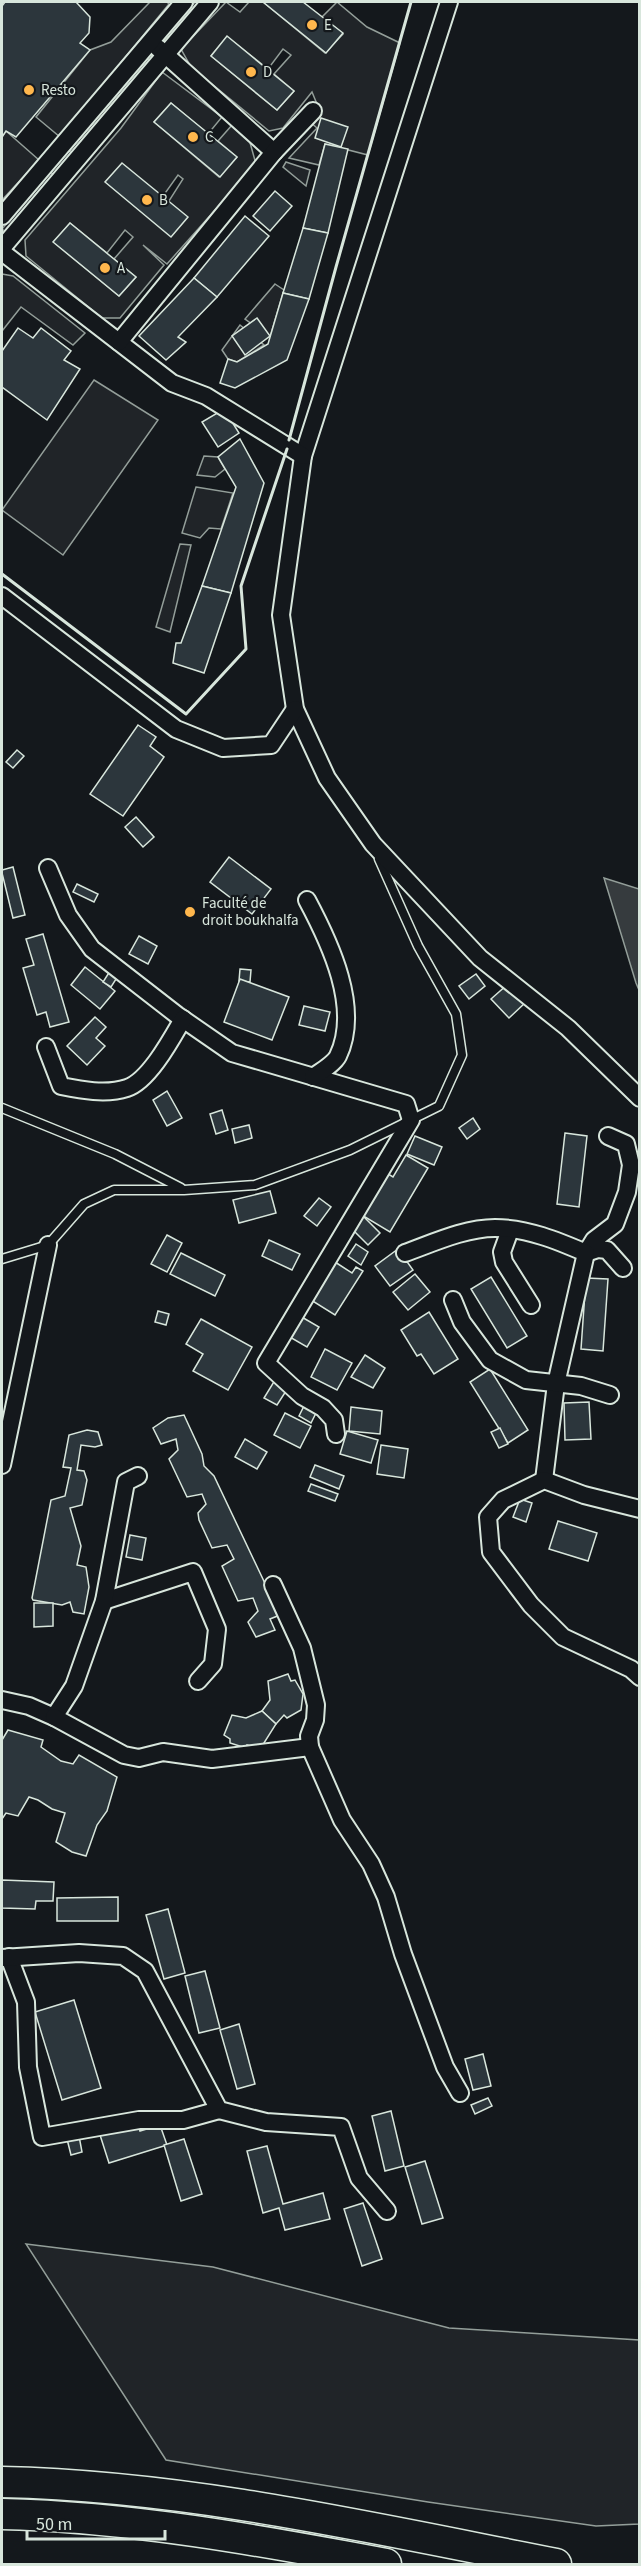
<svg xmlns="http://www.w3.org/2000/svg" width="641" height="2566" font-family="'Source Sans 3',sans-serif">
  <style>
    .green { fill: #202428; stroke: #939e99; stroke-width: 1.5; fill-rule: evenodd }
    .water { fill: #363b3e; stroke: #939e99; stroke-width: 1.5 }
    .building { fill: #2c363c; stroke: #d8e6dc; stroke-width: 1.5 }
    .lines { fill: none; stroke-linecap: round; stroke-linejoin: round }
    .lane-casing { stroke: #d8e6dc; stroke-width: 11 }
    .street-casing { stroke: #d8e6dc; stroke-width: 20 }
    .highway-casing { stroke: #d8e6dc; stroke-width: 33 }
    .lane { stroke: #14181c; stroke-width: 8 }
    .street { stroke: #14181c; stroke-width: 16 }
    .highway { stroke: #14181c; stroke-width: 30 }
    .wall { stroke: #d8e6dc; stroke-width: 3 }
    .poi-dot { fill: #ffb74d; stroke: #14181c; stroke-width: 2 }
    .labels { text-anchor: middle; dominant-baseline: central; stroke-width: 4.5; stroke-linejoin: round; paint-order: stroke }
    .poi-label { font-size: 15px; fill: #d8e6dc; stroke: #14181c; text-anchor: start }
  </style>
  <rect width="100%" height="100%" fill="#14181c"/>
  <!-- green -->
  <g class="green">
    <polygon points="150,2 167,2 169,4 60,137 36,117 90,50 111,42"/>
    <polygon points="195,2 203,2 168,43 164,39"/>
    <path d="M226,2l14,10 9,-10h14l62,51 18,-19 -21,-17 15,-15 30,25 33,16 -32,112 -43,-11 -6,21 -30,-7 28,-30 -8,-7 10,-12 -7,-17 -29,36 -14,3 -78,-64 -10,-18zM227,37l41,32 15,-20 8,6 -17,19 20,17 -17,19 -66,-54z"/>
    <polygon points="147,59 151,61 75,155 69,151"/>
    <path d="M162,72l60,45 -14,17 -37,-31 -17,19 65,55 18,-20 -19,-16 14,-16 17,14 7,25 -89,100 -24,-19 21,20 -44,53h-18l-76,-62 -1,-16 96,-112zM178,175l5,4 -14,22 -6,-5zM70,223l37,30 18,-23 8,7 -19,22 22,18 -17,19 -65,-54z"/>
    <polygon points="6,131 39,160 2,200 2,137"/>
    <polygon points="286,162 310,170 306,186 283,167"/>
    <polygon points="49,172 56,175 6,232 2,229"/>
    <polygon points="2,274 13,276 85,333 73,345 21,307 2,331"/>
    <polygon points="275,284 284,290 270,337 245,319"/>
    <polygon points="240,325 264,345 237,362 228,359 222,350"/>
    <polygon points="94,380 158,420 63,555 2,510"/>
    <polygon points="204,456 218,457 225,469 215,477 197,475"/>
    <polygon points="196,487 233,493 221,529 209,528 200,538 182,533"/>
    <polygon points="180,544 191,545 170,632 156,627"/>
    <polygon points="26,2244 213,2267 449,2328 639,2340 639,2524 596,2526 428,2502 166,2460"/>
  </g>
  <!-- water -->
  <polygon class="water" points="604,878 639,889 639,990 636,983"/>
  <!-- building -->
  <g class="building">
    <polygon points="5,2 76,2 90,17 89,33 80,43 90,50 16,137 6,131 2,137 2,6"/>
    <polygon points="263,2 303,2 343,33 326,53"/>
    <polygon points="227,36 294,91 277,110 211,56"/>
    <polygon points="171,103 237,157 220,177 154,122"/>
    <polygon points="321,118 348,127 341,147 315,138"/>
    <polygon points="325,144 348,149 328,233 303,228"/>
    <polygon points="122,163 188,217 171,237 105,182"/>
    <polygon points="275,191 292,206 270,231 253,216"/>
    <polygon points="245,216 269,236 217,297 194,278"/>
    <polygon points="70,223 136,277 119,296 53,242"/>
    <polygon points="303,228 328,233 309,299 283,293"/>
    <polygon points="194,278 217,297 178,337 186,342 166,360 139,336"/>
    <polygon points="283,293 309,299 287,360 235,388 220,383 228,359 237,362 268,344"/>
    <polygon points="257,318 270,336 245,355 232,336"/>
    <polygon points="18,328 33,338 41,328 71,351 64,360 80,369 47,420 2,387 2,351"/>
    <polygon points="224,409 239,433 218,447 202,422"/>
    <polygon points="240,439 264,483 231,593 202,586 236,487 218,457"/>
    <polygon points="202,586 231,593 204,673 173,663 176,643 181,643"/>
    <polygon points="138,725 156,737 150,746 164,757 123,816 90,794"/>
    <polygon points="17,750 24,756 13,768 6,762"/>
    <polygon points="136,817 154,837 143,847 125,827"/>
    <polygon points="229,857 271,889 252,914 210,882"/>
    <polygon points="13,867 25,915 13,918 2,873 2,870"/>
    <polygon points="77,884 98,894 94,902 73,892"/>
    <polygon points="43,934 69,1022 50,1027 46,1012 37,1015 23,968 34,965 26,939"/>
    <polygon points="139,936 157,946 148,964 129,954"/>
    <polygon points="85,967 115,991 100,1009 71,985"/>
    <polygon points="240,969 251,970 250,982 239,981"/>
    <polygon points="110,971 118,976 111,987 103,982"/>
    <polygon points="476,974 485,986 469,999 459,986"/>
    <polygon points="240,979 289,997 272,1040 224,1022"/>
    <polygon points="508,984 526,1002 509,1018 491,999"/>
    <polygon points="304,1006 330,1012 325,1031 299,1025"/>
    <polygon points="95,1017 106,1027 96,1038 105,1046 87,1065 67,1046"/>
    <polygon points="167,1091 182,1118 167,1126 153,1100"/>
    <polygon points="222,1110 228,1130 216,1134 210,1114"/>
    <polygon points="473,1118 480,1129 467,1139 459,1128"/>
    <polygon points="249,1125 252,1138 235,1143 232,1129"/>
    <polygon points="565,1133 587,1136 579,1207 557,1204"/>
    <polygon points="415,1136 442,1147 434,1165 407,1154"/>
    <polygon points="406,1155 428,1168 390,1232 360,1214 385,1172 393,1177"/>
    <polygon points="270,1191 276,1213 239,1223 233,1200"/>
    <polygon points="319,1198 331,1207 317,1226 304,1216"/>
    <polygon points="363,1216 380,1233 368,1245 351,1228"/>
    <polygon points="167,1235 182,1243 167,1272 151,1264"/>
    <polygon points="269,1240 300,1254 292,1270 262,1256"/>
    <polygon points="356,1244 368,1252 361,1265 348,1256"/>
    <polygon points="398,1249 413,1270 390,1286 375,1266"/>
    <polygon points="181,1253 225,1275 215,1296 170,1274"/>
    <polygon points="335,1262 352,1273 356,1267 363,1271 335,1315 311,1300"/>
    <polygon points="415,1274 430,1292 408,1310 393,1292"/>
    <polygon points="491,1277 527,1336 507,1348 471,1289"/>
    <polygon points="586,1278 608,1279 603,1351 581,1349"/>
    <polygon points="158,1311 169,1314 166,1325 155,1322"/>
    <polygon points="429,1312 458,1359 434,1374 421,1354 417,1356 401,1330"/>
    <polygon points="300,1316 319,1327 307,1347 288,1336"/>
    <polygon points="201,1319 252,1347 228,1390 193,1371 203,1354 186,1344"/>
    <polygon points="325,1349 352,1363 337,1390 311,1377"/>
    <polygon points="365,1355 385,1368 373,1388 351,1377"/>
    <polygon points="490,1369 528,1430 508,1443 470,1382"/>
    <polygon points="275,1380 288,1388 277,1405 264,1398"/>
    <polygon points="589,1402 591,1439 565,1440 564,1403"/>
    <polygon points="305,1404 317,1411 311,1423 299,1416"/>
    <polygon points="351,1407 382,1411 380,1434 349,1431"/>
    <polygon points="285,1413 311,1426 300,1448 274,1435"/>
    <polygon points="184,1415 202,1454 204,1466 214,1476 280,1615 270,1619 275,1630 256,1637 248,1622 258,1611 253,1598 238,1601 222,1566 234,1559 227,1545 212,1548 199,1520 198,1513 206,1504 202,1494 187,1497 169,1459 178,1450 176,1439 161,1444 153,1428 168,1418"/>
    <polygon points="500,1428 508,1444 499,1448 491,1432"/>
    <polygon points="87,1430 98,1432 102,1445 95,1447 81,1445 77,1470 84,1471 87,1480 82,1505 70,1508 81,1546 77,1565 86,1567 89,1587 84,1614 73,1612 70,1602 62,1605 33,1600 32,1598 51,1500 65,1496 71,1468 63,1467 69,1435"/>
    <polygon points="347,1431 378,1440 371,1463 340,1454"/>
    <polygon points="245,1439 267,1452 257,1469 235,1457"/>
    <polygon points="381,1445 408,1449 404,1478 377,1474"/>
    <polygon points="315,1465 344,1476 339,1489 310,1477"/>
    <polygon points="311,1484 338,1494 335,1501 308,1491"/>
    <polygon points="520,1499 532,1503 526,1522 513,1517"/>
    <polygon points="558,1521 597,1533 588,1561 549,1549"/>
    <polygon points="130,1535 146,1538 142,1560 126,1557"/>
    <polygon points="34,1603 53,1603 53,1626 34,1627"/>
    <polygon points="288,1674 291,1681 295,1680 303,1694 301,1710 287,1718 284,1715 276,1724 262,1711 270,1700 268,1681"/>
    <polygon points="262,1711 276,1724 264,1743 257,1748 247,1745 246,1748 230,1743 230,1739 224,1735 232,1715 246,1718"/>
    <polygon points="8,1730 43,1740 41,1747 61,1761 73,1764 79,1755 117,1777 107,1811 97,1825 86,1856 72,1852 56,1842 65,1813 52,1809 38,1800 29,1797 18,1816 6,1813 2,1819 2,1740"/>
    <polygon points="2,1880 54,1882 53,1901 36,1901 35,1909 2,1908"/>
    <polygon points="118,1897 118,1921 57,1921 57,1898"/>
    <polygon points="168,1909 185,1973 164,1979 146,1915"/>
    <polygon points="205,1971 220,2028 199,2033 185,1976"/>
    <polygon points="74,2000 101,2088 62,2100 35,2012"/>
    <polygon points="239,2024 255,2084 237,2089 220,2030"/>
    <polygon points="483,2054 491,2086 473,2090 465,2059"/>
    <polygon points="488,2098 492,2106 475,2114 471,2105"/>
    <polygon points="391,2111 404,2166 385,2171 372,2116"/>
    <polygon points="138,2124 140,2131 160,2125 167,2145 109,2163 100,2135"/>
    <polygon points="79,2136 82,2152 71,2155 67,2139"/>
    <polygon points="184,2139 202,2194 181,2201 164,2145"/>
    <polygon points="267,2146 283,2204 323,2193 330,2219 285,2230 279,2208 263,2213 247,2151"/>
    <polygon points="425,2161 443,2218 422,2224 405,2167"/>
    <polygon points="363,2203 382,2259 362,2266 344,2209"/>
  </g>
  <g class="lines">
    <defs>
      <g id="lane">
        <polyline points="2,1108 115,1154 181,1188"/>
        <polyline points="2,1259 48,1245 84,1204 114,1190 184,1190 255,1185 350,1150 439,1106 462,1055 456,1014 418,946 379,859"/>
      </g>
      <g id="street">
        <polyline points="449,2 303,456 281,615 295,709 327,778 373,844 480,958 568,1028 640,1098"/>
        <polyline points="158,48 274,152"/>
        <polyline points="2,216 184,2"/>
        <polyline points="2,248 210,2"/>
        <polyline points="2,252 172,383 206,396 303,456"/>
        <polyline points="119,342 274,152 313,111"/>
        <polyline points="2,596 176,729 223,748 271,745 295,709"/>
        <polyline points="48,868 68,915 92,949 177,1015 232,1053 406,1104 411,1120 266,1363 302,1396 323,1408 334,1420 336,1434"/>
        <path d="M307,900c23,43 54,108 31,156 -4,8 -18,16 -25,21"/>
        <path d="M46,1047l15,39c20,4 45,9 66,2 22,-7 45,-50 56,-69"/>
        <polyline points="608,1136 626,1144 631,1165 627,1192 615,1224 594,1240 586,1253 598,1249 607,1250 623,1268"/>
        <polyline points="510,1230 502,1252 504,1262 531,1305"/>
        <path d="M405,1253c28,-10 60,-25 90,-25 32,0 63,13 91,25l-30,131 -12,96"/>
        <polyline points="453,1300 462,1322 490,1360 526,1380 581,1386 610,1395"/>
        <polyline points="2,1465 48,1245"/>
        <polyline points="640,1509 584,1495 544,1480 503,1500 488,1517 491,1552 531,1605 563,1637 631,1669 640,1677"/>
        <polyline points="273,1585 302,1648 316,1705 315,1720 309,1736 310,1747"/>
        <polyline points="104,1601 193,1572 217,1629 213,1664 198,1681"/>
        <polyline points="2,1700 29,1706 54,1717 74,1686 104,1601 126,1482 138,1476"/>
        <polyline points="54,1717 124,1755 139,1758 163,1752 212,1759 310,1747 342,1820 371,1864 386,1897 403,1954 426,2016 445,2067 460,2093"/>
        <polyline points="9,1957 26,2002 28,2067 42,2137 139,2120 183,2120 219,2110"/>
        <polyline points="2,1958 79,1953 123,1956 145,1971 219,2110 266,2122 341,2127 359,2178 387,2211"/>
      </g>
      <g id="highway">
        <path d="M2,2482c187,4 370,46 554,82"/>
        <path d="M2,2514c129,3 257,26 384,50"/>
      </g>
    </defs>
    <!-- lane casing -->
    <use href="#lane" class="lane-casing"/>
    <!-- street casing -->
    <use href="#street" class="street-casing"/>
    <!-- highway casing -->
    <use href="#highway" class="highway-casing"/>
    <!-- lane -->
    <use href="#lane" class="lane"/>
    <!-- street -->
    <use href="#street" class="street"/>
    <!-- highway -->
    <use href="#highway" class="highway"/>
    <!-- wall -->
    <g class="wall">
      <polyline points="289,440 336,267 411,2"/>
      <polyline points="2,574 186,714 246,649 241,586 287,449"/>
    </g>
  </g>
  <!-- markers -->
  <g class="poi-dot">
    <circle cx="312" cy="25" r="6"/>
    <circle cx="251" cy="72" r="6"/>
    <circle cx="29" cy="90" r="6"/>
    <circle cx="193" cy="137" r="6"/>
    <circle cx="147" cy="200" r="6"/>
    <circle cx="105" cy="268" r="6"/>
    <circle cx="190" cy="912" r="6"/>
  </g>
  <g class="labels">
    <!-- poi labels -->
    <g class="poi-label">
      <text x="324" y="25">E</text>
      <text x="263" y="72">D</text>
      <text x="41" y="90">Resto</text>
      <text x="205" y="137">C</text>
      <text x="159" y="200">B</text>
      <text x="117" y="268">A</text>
      <text x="202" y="903">Faculté de<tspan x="202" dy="17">droit boukhalfa</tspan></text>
    </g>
  </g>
  <!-- border -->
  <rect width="641" height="2566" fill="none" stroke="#d8e6dc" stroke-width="6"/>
  <!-- scale -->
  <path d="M27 2530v9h138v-9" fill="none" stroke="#d8e6dc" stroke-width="3"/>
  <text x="36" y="2530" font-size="18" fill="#d8e6dc" stroke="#14181c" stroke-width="4.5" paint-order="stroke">50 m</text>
</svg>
